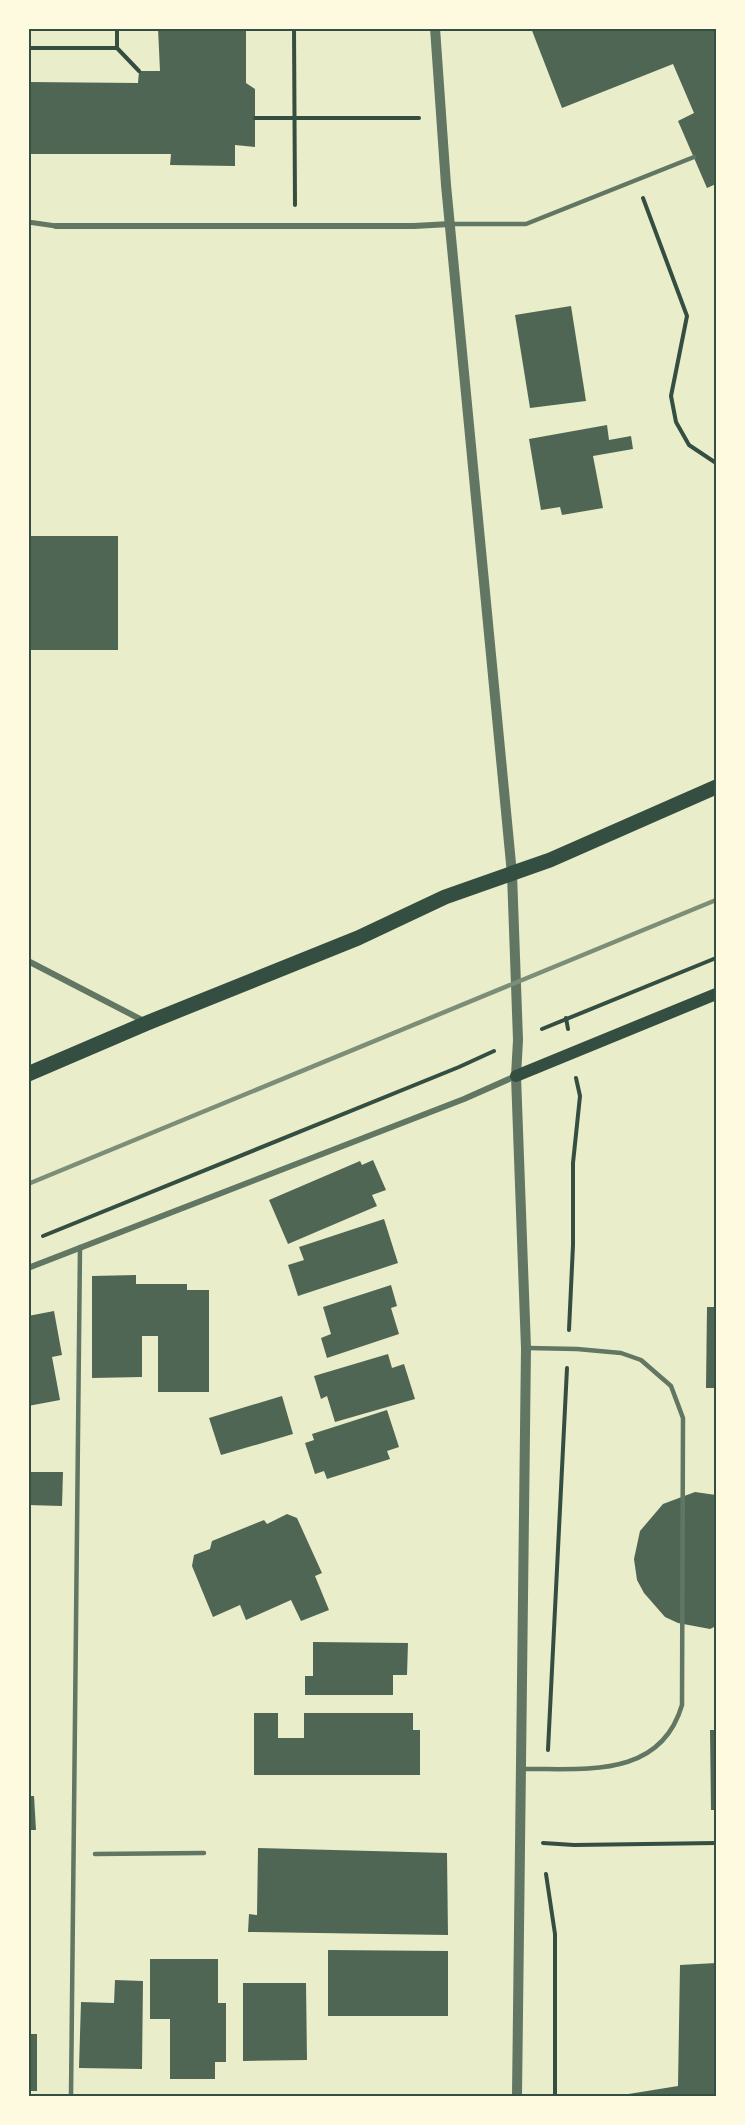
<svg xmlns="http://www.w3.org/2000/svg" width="745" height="2125" font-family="Barlow,sans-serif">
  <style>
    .building { fill: #4f6655 }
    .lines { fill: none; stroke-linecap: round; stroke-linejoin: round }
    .path { stroke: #344e41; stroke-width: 4 }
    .service { stroke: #617663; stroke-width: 4.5 }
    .pedestrian { stroke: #617663; stroke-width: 5 }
    .minor { stroke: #617663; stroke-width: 6 }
    .tertiary { stroke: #617663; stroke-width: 10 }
    .secondary { stroke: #344e41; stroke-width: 12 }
    .primary { stroke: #344e41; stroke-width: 15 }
    .rail { stroke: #7c8e77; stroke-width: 4.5 }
    .neatline { fill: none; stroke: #344e41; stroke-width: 2 }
  </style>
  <rect width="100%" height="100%" fill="#e9edc9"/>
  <!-- building -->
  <g class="building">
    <polygon points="158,28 246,28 246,83 255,89 255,147 235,145 235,166 170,165 171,154 28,154 28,82 138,83 139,71 160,71"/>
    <polygon points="531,28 657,28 659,31 665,28 716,28 716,184 707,188 678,121 694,113 673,64 562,108"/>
    <polygon points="571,306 586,401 530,408 515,315"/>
    <polygon points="607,425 609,440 631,436 633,449 593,456 603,508 562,515 560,507 541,510 529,439"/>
    <rect x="28" y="536" width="90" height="114"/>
    <polygon points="373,1160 386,1190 372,1195 377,1206 288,1244 269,1200 360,1161 362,1165"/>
    <polygon points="384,1219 398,1263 298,1296 288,1265 304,1260 299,1247"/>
    <polygon points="136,1275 136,1284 187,1284 187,1290 209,1290 209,1392 158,1392 158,1336 142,1336 142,1377 92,1378 92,1276"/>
    <polygon points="391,1285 397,1306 391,1308 399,1334 327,1358 321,1338 331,1334 323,1307"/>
    <polygon points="707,1307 716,1307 716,1388 706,1388"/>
    <polygon points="54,1311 62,1355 52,1357 60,1400 28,1406 28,1316"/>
    <polygon points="388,1354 392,1368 404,1364 415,1399 335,1422 327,1396 321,1399 314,1376"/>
    <polygon points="282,1396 293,1434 221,1455 209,1418"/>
    <polygon points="387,1410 399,1447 387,1451 390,1459 327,1479 324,1471 315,1474 305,1443 314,1440 312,1434"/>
    <polygon points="28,1472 63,1472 62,1506 28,1505"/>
    <polygon points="695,1492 716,1495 716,1626 710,1629 678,1623 665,1617 644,1593 637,1580 634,1559 640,1531 663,1504"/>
    <polygon points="287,1514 297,1518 322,1573 315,1576 329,1610 301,1621 291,1600 246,1620 240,1605 213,1617 192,1566 194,1555 210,1549 212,1541 264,1520 267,1524"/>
    <polygon points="313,1642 408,1643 407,1675 393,1675 393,1695 305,1695 305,1676 313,1676"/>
    <polygon points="254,1713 278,1713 278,1738 304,1738 304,1713 413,1713 413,1730 420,1730 420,1775 254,1775"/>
    <polygon points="710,1730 716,1730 716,1810 711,1810"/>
    <polygon points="28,1796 34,1796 36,1830 28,1830"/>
    <polygon points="258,1848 447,1853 448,1935 248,1932 249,1914 257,1915"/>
    <polygon points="328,1950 448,1951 448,2016 328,2016"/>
    <polygon points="150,1959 218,1959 218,2003 226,2003 226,2062 215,2062 215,2079 170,2079 170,2019 150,2019"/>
    <polygon points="716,1963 716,2096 616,2096 678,2086 680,1965"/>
    <polygon points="115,1980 143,1981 142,2069 79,2068 81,2002 114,2003"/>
    <polygon points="243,1983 306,1983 307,2060 243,2061"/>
    <rect x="28" y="2034" width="9" height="57"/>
  </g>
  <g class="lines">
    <!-- path -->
    <g class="path">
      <polyline points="294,28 295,205"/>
      <polyline points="28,48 117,48 139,71"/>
      <polyline points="117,48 117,28"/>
      <polyline points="255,118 419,118"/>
      <polyline points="643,198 687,316 671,396 676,422 689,445 716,463"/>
      <polyline points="566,1018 568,1029"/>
      <polyline points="542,1029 716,958"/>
      <polyline points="43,1236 459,1067 494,1051"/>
      <polyline points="569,1330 573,1245 573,1163 580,1096 576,1078"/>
      <polyline points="548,1750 567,1368"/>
      <polyline points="543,1843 574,1845 716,1843"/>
      <polyline points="546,1874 555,1934 555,2096"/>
    </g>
    <!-- service -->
    <g class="service">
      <polyline points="450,224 526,224 694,157"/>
      <path d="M521,1769c62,-1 139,11 161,-64l1,-287 -12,-32 -30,-26 -20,-7 -44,-4 -49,-1"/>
      <polyline points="95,1854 204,1853"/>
      <polyline points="71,2096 80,1247"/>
    </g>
    <!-- pedestrian -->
    <polyline class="pedestrian" points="28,222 56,226"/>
    <!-- minor -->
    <g class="minor">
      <polyline points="56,226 414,226 450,224"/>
      <polyline points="28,961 144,1021"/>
      <polyline points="28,1268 464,1099 516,1076"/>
    </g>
    <!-- tertiary -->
    <polyline class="tertiary" points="435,28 446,185 512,874 518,1040 516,1076 526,1348 517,2096"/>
    <!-- secondary -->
    <polyline class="secondary" points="516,1076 716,994"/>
    <!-- primary -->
    <polyline class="primary" points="28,1074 147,1023 358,938 445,897 550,860 716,787"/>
    <!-- rail -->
    <polyline class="rail" points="28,1184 716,900"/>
  </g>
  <!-- border -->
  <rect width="745" height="2125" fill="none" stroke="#fefae0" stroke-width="60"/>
  <rect x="30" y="30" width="685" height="2065" class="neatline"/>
</svg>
